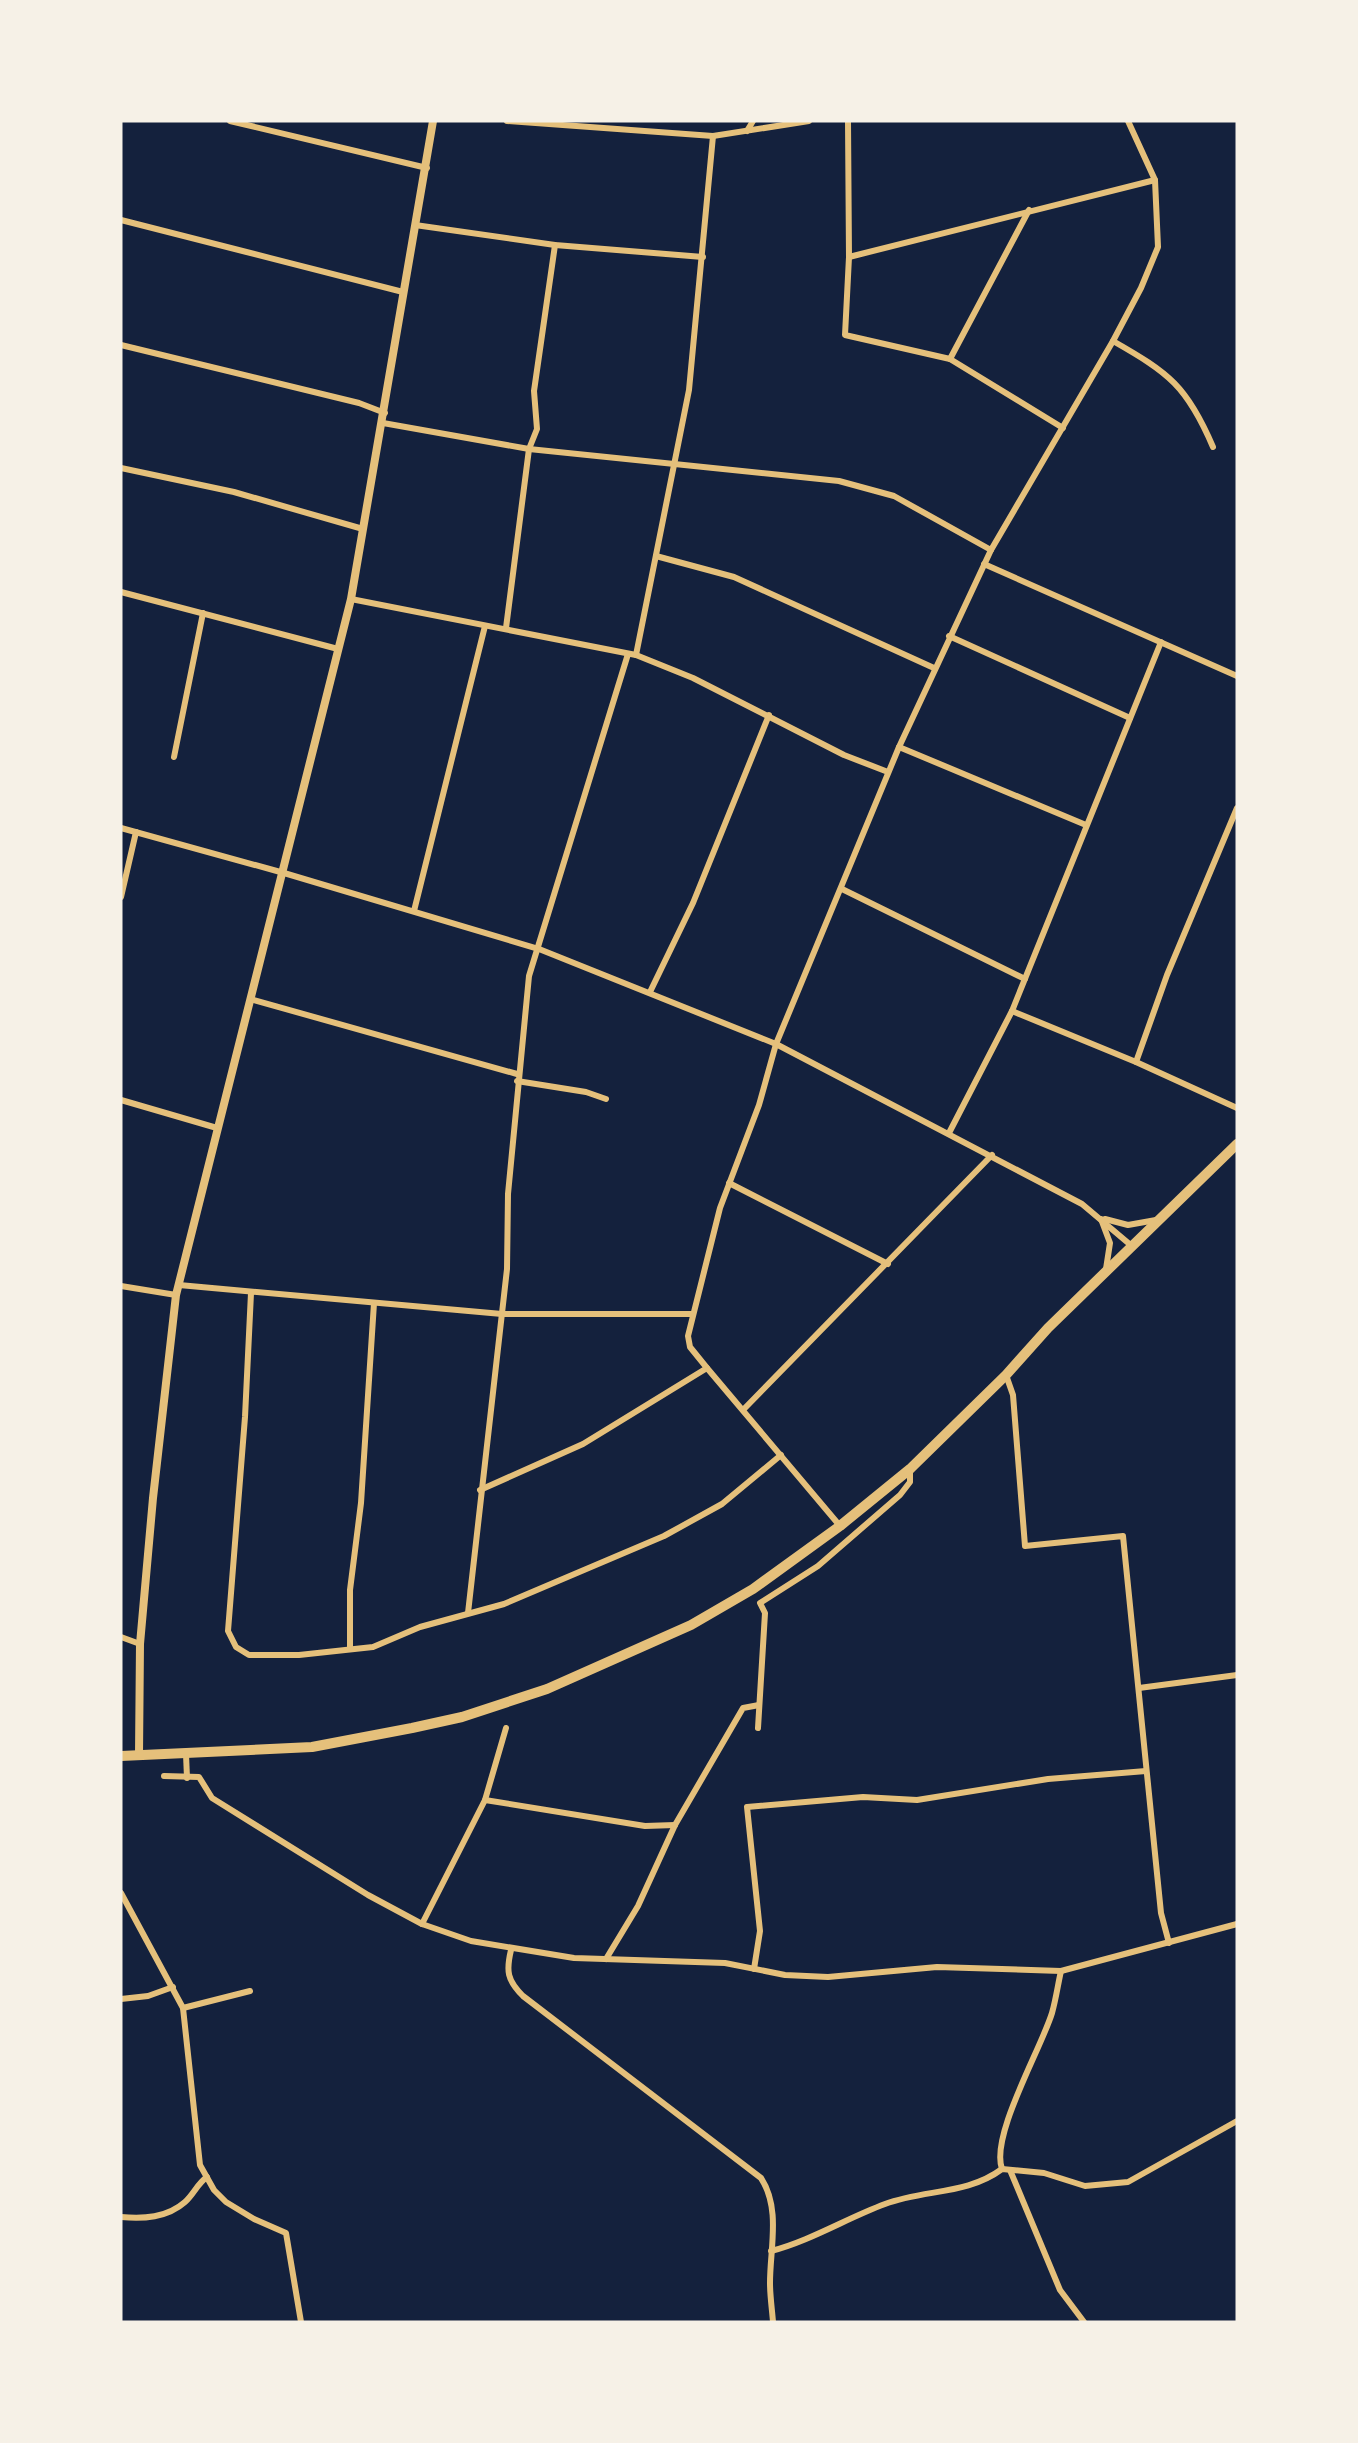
<svg xmlns="http://www.w3.org/2000/svg" width="1358" height="2443" font-family="'Varela Round',sans-serif">
  <style>
    .lines { fill: none; stroke-linecap: round; stroke-linejoin: round }
    .minor { stroke: #e5c07b; stroke-width: 6 }
    .tertiary { stroke: #e5c07b; stroke-width: 8 }
    .primary { stroke: #e5c07b; stroke-width: 10 }
  </style>
  <rect width="100%" height="100%" fill="#14213d"/>
  <g class="lines">
    <!-- minor -->
    <g class="minor">
      <polyline points="230,121 427,168"/>
      <polyline points="507,121 713,136 809,121"/>
      <polyline points="848,121 849,257 845,335 950,359 1063,428"/>
      <polyline points="747,131 753,121"/>
      <polyline points="121,220 403,292"/>
      <polyline points="415,225 555,245 703,257"/>
      <polyline points="849,257 1155,180"/>
      <path d="M1113,341c56,32 74,45 100,106"/>
      <polyline points="121,345 359,403 385,413"/>
      <polyline points="950,359 1029,210"/>
      <polyline points="383,423 529,449 839,481 894,496 991,550"/>
      <polyline points="121,468 234,492 363,529"/>
      <polyline points="656,556 734,577 934,668"/>
      <polyline points="984,564 1237,676"/>
      <polyline points="121,592 338,649"/>
      <polyline points="351,599 636,655 693,678 844,755 888,772"/>
      <polyline points="506,628 529,449 537,429 534,391 555,245"/>
      <polyline points="949,636 1130,718"/>
      <polyline points="1161,642 1012,1011 1136,1062 1237,1108"/>
      <polyline points="636,655 689,390 713,136"/>
      <polyline points="899,747 1086,825"/>
      <polyline points="174,757 203,613"/>
      <polyline points="121,828 284,873 539,949 776,1044 1082,1204 1133,1247"/>
      <polyline points="842,889 1025,979"/>
      <polyline points="121,897 136,832"/>
      <polyline points="414,911 485,626"/>
      <polyline points="650,992 693,903 769,715"/>
      <polyline points="250,999 517,1074"/>
      <polyline points="1136,1062 1167,975 1237,808"/>
      <polyline points="517,1081 586,1092 606,1099"/>
      <polyline points="121,1100 217,1128"/>
      <polyline points="949,1133 1012,1011"/>
      <polyline points="729,1183 888,1264"/>
      <polyline points="1101,1219 1110,1243 1106,1269"/>
      <polyline points="1105,1219 1128,1225 1156,1220"/>
      <polyline points="179,1285 502,1314 692,1314"/>
      <polyline points="121,1286 176,1295"/>
      <polyline points="251,1293 245,1417 228,1631 236,1647 249,1655 299,1655 373,1647 420,1627 504,1604 664,1536 722,1504 781,1455"/>
      <polyline points="1006,1375 1013,1395 1025,1546 1123,1536 1161,1913 1169,1943"/>
      <polyline points="743,1410 992,1155"/>
      <polyline points="480,1490 583,1444 707,1368"/>
      <polyline points="840,1526 707,1368 690,1347 688,1336 720,1208 759,1105 776,1044 899,747 991,550 1113,341 1141,288 1158,247 1155,180 1128,121"/>
      <polyline points="468,1613 507,1269 508,1194 529,976 628,654"/>
      <polyline points="121,1637 140,1644"/>
      <polyline points="350,1648 350,1590 361,1503 374,1303"/>
      <polyline points="1139,1688 1237,1675"/>
      <polyline points="758,1728 765,1613 760,1603 818,1566 900,1495 910,1482 910,1469"/>
      <polyline points="186,1754 187,1778"/>
      <polyline points="164,1776 199,1777 212,1798 368,1895 422,1924 471,1941 574,1958 725,1963 785,1975 828,1977 937,1967 1061,1971 1237,1924"/>
      <polyline points="485,1800 645,1826 675,1825"/>
      <polyline points="121,1893 183,2008 200,2165 214,2190 226,2202 254,2219 286,2233 301,2322"/>
      <polyline points="422,1924 485,1800 506,1728"/>
      <path d="M511,1950c-5,21 -4,30 12,46l238,182c20,31 9,70 9,105 0,13 2,26 3,39"/>
      <polyline points="606,1959 638,1906 675,1825 743,1708 759,1705"/>
      <polyline points="754,1969 760,1931 747,1807 863,1797 917,1800 1048,1779 1146,1771"/>
      <polyline points="121,1999 148,1996 173,1987"/>
      <polyline points="183,2008 250,1991"/>
      <path d="M1002,2169c-12,-33 39,-120 50,-156 4,-14 6,-29 9,-42"/>
      <polyline points="1010,2170 1060,2290 1084,2322"/>
      <path d="M121,2217c22,2 46,1 64,-15 9,-8 12,-18 22,-25"/>
      <path d="M771,2251c39,-10 76,-33 114,-47 40,-15 82,-9 117,-35l42,4 41,13 43,-4 109,-61"/>
    </g>
    <!-- tertiary -->
    <polyline class="tertiary" points="139,1754 140,1644 153,1498 176,1295 351,599 433,121"/>
    <!-- primary -->
    <polyline class="primary" points="121,1756 312,1747 412,1728 462,1717 547,1689 691,1625 753,1589 840,1526 910,1469 1006,1375 1048,1328 1237,1144"/>
  </g>
  <!-- border -->
  <rect width="1358" height="2443" fill="none" stroke="#f6f1e7" stroke-width="245"/>
</svg>
